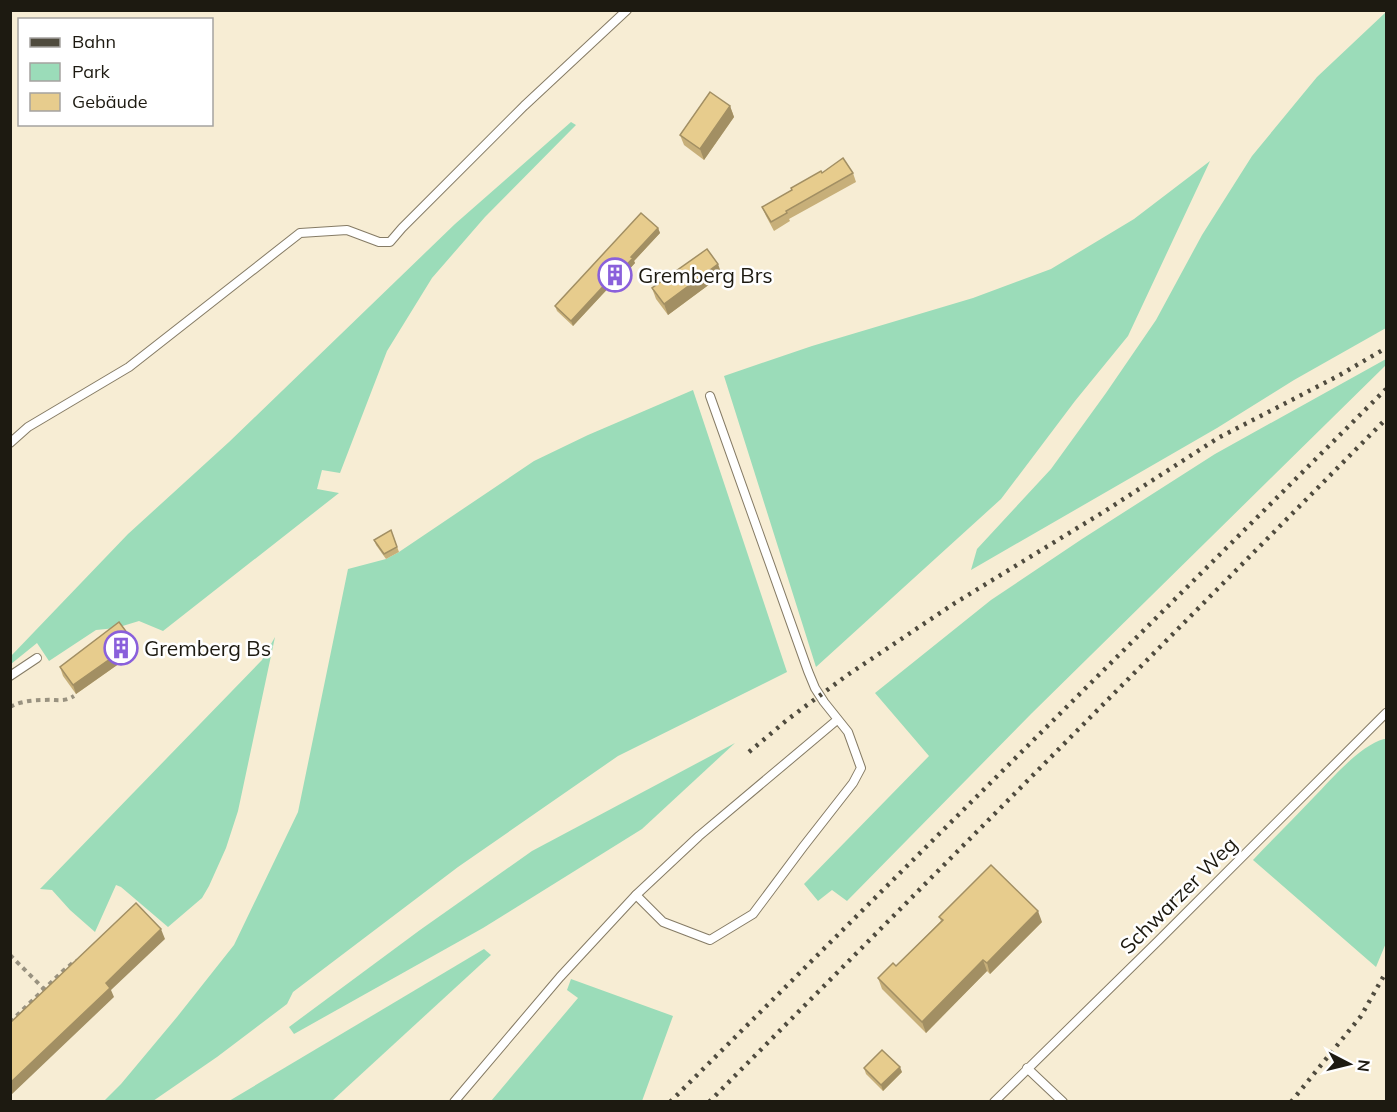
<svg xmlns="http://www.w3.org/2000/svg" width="1397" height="1112" font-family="Mulish,sans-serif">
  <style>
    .green { fill: #9bdcb9 }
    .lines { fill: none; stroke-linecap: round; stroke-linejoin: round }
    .lane-casing { stroke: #857b65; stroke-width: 10 }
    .path { stroke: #999280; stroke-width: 4; stroke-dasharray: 4.5 4.5; stroke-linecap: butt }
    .lane { stroke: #fff; stroke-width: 8 }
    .rail { stroke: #4f4b3e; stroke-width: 4.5; stroke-dasharray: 3 6; stroke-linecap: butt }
    .wall { fill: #c7af79 }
    .shaded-wall { fill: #a28f63 }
    .building { fill: #e7cc8d; stroke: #a28f63; stroke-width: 1.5 }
    .labels { text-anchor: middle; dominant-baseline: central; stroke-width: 5; stroke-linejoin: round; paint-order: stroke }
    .poi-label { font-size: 21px; fill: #1d1a11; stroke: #fff; text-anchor: start }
    .street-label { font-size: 21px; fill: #1d1a11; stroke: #fff }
  </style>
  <rect width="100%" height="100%" fill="#f7edd4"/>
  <!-- green -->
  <g class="green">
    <polygon points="1386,12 1386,328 1294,380 1217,428 971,570 977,549 1051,469 1106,393 1156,320 1202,235 1252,156 1317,77"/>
    <polygon points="571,122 576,125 485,217 432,278 387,351 340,473 322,470 317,489 339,493 163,631 139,621 116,628 96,630 49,661 37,643 11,664 11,656 128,534 229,442 455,224"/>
    <polygon points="1210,161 1128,336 1075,401 1001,499 816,667 724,376 812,346 973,298 1051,269 1134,219"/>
    <polygon points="1386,359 1386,365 1031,714 847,901 832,890 818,901 804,884 929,756 875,693 991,600 1082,539 1215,454"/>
    <polygon points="693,390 787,672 618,756 458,867 293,992 287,1004 217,1057 153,1101 104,1101 121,1084 177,1017 234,945 298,812 348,569 386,559 399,552 534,461 588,435"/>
    <polygon points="275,637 238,811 226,848 209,886 202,898 168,927 121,887 116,885 95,932 70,910 52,890 40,889 262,660"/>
    <path d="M1384,739h2v204l-10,24 -123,-107c20,-21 41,-42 61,-63 18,-18 45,-51 70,-58z"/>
    <polygon points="735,743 642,829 483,928 294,1034 289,1027 420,930 532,851"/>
    <polygon points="484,949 491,955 332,1101 229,1101"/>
    <polygon points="571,979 673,1016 642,1101 491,1101 578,998 567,990"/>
  </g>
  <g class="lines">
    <defs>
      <g id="lane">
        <polyline points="10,443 28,427 129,367 300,233 347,230 379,242 390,242 402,228 524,106 627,10"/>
        <polyline points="10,676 37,658"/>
        <polyline points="636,895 663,922 710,940 753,914 803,847 853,783 861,768 848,732 824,702 815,688 808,671 710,396"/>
        <polyline points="1027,1068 1063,1102"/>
        <polyline points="454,1102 560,977 636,895 699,836 837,720"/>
        <polyline points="994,1102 1158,941 1386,713"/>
      </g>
    </defs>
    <!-- lane casing -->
    <use href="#lane" class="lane-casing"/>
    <!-- path -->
    <g class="path">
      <path d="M10,707c11,-6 23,-7 35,-7 12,-1 18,3 29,-4"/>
      <polyline points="10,955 45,990"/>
      <polyline points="10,1022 64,970 74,962 79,960"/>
    </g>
    <!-- lane -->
    <use href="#lane" class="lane"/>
    <!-- rail -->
    <g class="rail">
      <polyline points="749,752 787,720 846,676 955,603 1105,511 1218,438 1338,376 1386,348"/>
      <polyline points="670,1102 1386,389"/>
      <polyline points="709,1102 1386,419"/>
      <polyline points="1291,1102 1361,1016 1386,972"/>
    </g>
  </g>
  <!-- wall -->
  <g class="wall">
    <polygon points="730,106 734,117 704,160 684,145 680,135"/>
    <polygon points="822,173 853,173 856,182 789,219 790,221 774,231 766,216 762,207"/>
    <polygon points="658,228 660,233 634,261 635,263 615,285 613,283 573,326 557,311 555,306"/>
    <polygon points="722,275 668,315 656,299 652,288"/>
    <polygon points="391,530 399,552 386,559 376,545 374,540"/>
    <polygon points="137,651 76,694 63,676 60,667"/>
    <polygon points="939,917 1042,922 990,974 987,971 926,1033 882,989 878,978 896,966 941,921"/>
    <polygon points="864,1068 902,1072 883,1091 866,1074"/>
  </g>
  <!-- shaded-wall -->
  <g class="shaded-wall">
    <polygon points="730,106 734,117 704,160 700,149"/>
    <polygon points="658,228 660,233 634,261 635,263 615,285 613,279 631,257"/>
    <polygon points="718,264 722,275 668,315 664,304"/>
    <polygon points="611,278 613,283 573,326 571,321"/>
    <polygon points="134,642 137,651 76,694 73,685"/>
    <polygon points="1038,911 1042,922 990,974 987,963"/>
    <polygon points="161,929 165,939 111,990 114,997 10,1096 10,1083 106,983"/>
    <polygon points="983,960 987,971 926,1033 922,1022"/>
    <polygon points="900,1067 902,1072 883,1091 881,1085"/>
  </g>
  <!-- building -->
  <g class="building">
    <polygon points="710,92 730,106 700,149 680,135"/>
    <polygon points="843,158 853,173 786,211 787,213 771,222 762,207 792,190 791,188 821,171 822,173"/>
    <polygon points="641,213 658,228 631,257 633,258 613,279 611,278 571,321 555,306"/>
    <polygon points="707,249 718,264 664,304 652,288"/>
    <polygon points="391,530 397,547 384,554 374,540"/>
    <polygon points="119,622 134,642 73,685 60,667"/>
    <polygon points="991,865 1038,911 987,963 983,960 922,1022 878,978 893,963 896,966 943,920 939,917"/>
    <polygon points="136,903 161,929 106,983 110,988 10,1083 10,1023"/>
    <polygon points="882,1050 900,1067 881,1085 864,1068"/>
  </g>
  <!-- icons -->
  <defs>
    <symbol id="building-ring" viewBox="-11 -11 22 22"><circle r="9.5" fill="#fff" stroke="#8a60db" stroke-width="1.5"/><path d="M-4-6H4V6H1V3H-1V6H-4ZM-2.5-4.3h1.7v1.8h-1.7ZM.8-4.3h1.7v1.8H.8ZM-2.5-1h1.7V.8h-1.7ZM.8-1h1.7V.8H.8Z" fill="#8a60db"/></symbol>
  </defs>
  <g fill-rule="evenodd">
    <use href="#building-ring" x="596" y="256" width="38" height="38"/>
    <use href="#building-ring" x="102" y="629" width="38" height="38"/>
  </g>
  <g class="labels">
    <!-- poi labels -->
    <g class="poi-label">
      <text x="638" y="275">Gremberg Brs</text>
      <text x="144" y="648">Gremberg Bs</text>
    </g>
    <!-- street labels -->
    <g class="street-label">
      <text transform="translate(1178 895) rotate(-45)">Schwarzer Weg</text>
    </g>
  </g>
  <!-- border -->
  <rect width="1397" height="1112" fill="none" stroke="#1d1a11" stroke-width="24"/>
  <!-- legend -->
  <rect x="18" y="18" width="195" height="108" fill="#ffffff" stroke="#a5a3a0" stroke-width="1.5"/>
  <rect x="30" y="38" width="30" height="9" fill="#4f4b3e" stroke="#a5a3a0" stroke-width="1.5"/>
  <text x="72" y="48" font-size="18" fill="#1d1a11">Bahn</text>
  <rect x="30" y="63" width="30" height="18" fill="#9bdcb9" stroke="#a5a3a0" stroke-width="1.5"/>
  <text x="72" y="78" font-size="18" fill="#1d1a11">Park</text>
  <rect x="30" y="93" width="30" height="18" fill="#e7cc8d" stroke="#a5a3a0" stroke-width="1.5"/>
  <text x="72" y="108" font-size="18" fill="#1d1a11">Gebäude</text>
  <!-- north arrow -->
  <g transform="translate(1349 1064) rotate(97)" stroke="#ffffff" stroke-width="4.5" paint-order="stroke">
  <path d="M0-4.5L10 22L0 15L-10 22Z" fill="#1d1a11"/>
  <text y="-9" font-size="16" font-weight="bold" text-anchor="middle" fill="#1d1a11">N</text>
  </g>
</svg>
